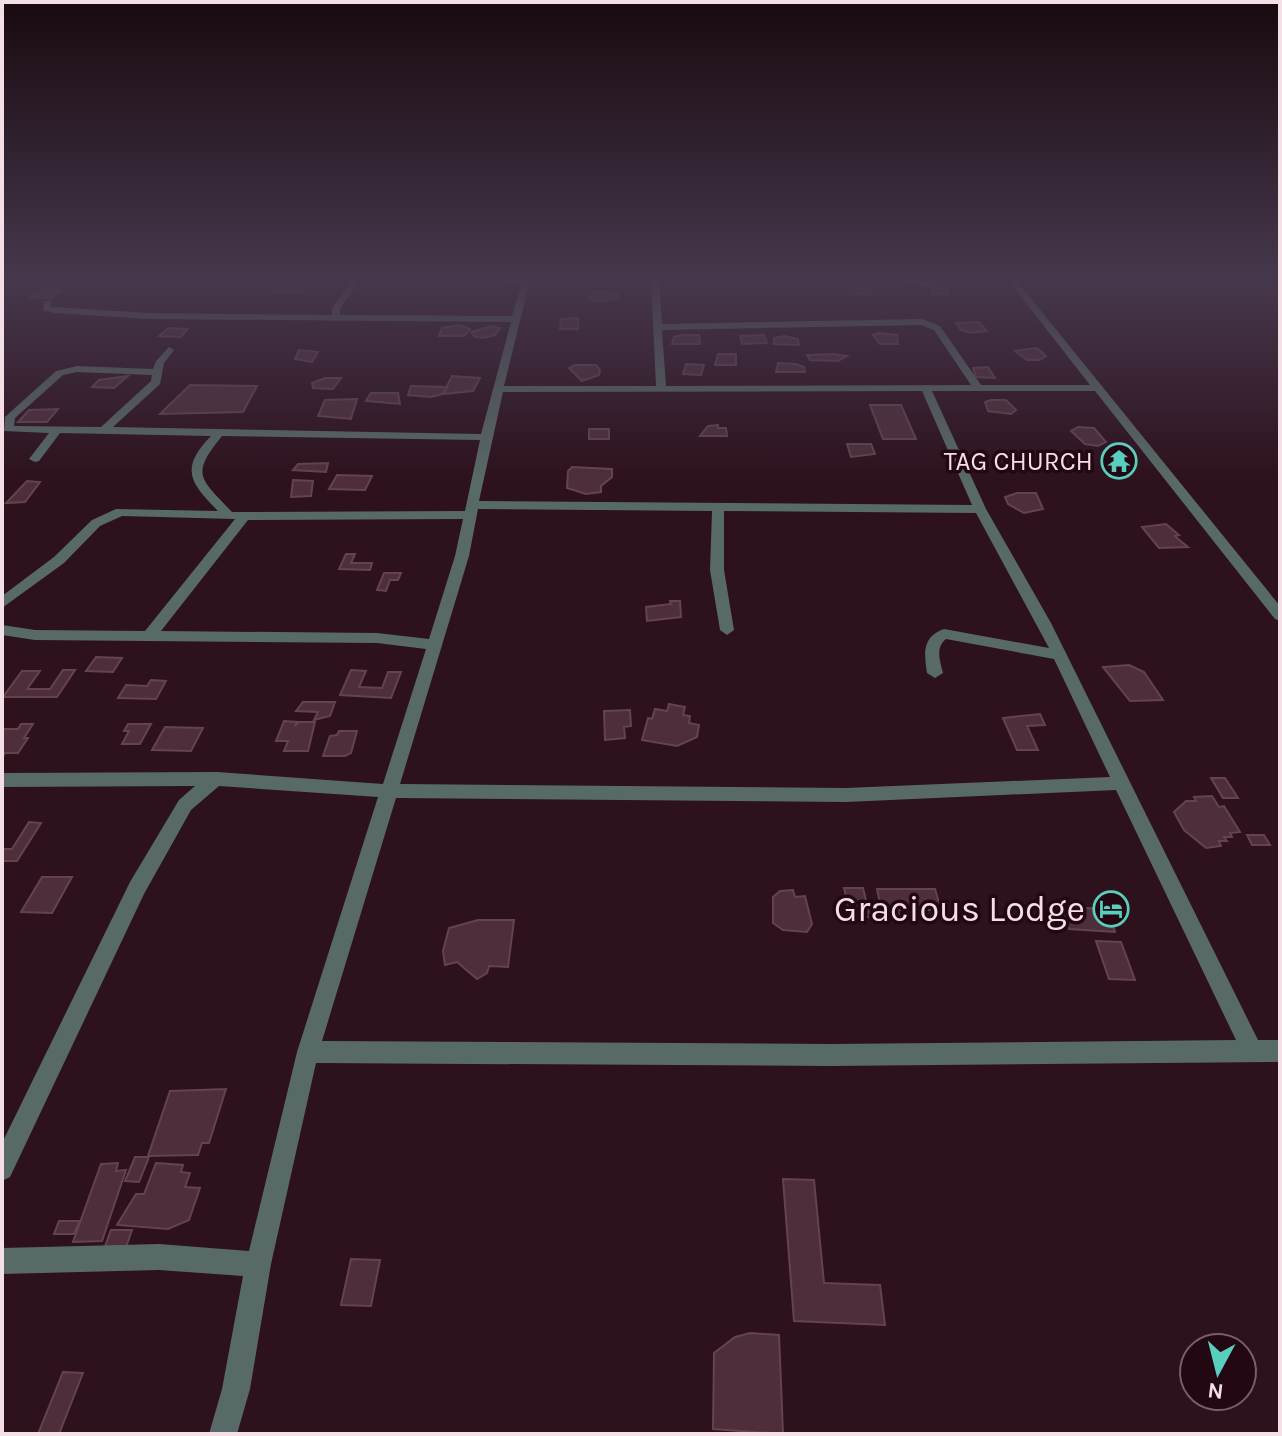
<svg xmlns="http://www.w3.org/2000/svg" width="1282" height="1436" font-family="Karla,sans-serif">
  <style>
    .building { fill: #4d2e3a; stroke: #64434f; stroke-width: 2 }
    .lines { fill: none; stroke-linecap: round; stroke-linejoin: round }
    .street { fill: #586a67; fill-rule: evenodd }
    .labels { text-anchor: middle; dominant-baseline: central; stroke-width: 7; stroke-linejoin: round; paint-order: stroke }
    .far-poi-label { font-size: 26px; fill: #f4dfe6; stroke: #230814; text-anchor: end }
    .near-poi-label { font-size: 36px; fill: #f4dfe6; stroke: #230814; text-anchor: end }
  </style>
  <rect width="100%" height="100%" fill="#2d111d"/>
  <!-- building -->
  <g class="building">
    <polygon points="303,283 304,293 271,292 277,284"/>
    <polygon points="855,285 872,287 870,294 851,294 848,287"/>
    <polygon points="928,285 944,285 949,294 932,294"/>
    <polygon points="42,289 62,290 50,298 29,297"/>
    <polygon points="593,292 609,292 618,294 618,298 600,302 589,299"/>
    <polygon points="578,318 578,329 560,329 561,319"/>
    <polygon points="979,322 987,331 971,333 961,330 956,323"/>
    <polygon points="459,325 470,329 464,336 439,336 442,328"/>
    <polygon points="492,326 500,328 495,335 484,338 475,337 471,332"/>
    <polygon points="168,328 188,329 181,337 159,336"/>
    <polygon points="879,333 897,335 898,344 880,344 873,335"/>
    <polygon points="682,335 699,335 700,344 672,344 674,337"/>
    <polygon points="764,335 767,343 742,344 740,336"/>
    <polygon points="784,336 798,339 799,345 774,344 774,338"/>
    <polygon points="1037,348 1046,356 1039,360 1027,360 1015,351"/>
    <polygon points="299,350 318,352 312,362 295,359"/>
    <polygon points="718,354 736,354 736,365 715,365"/>
    <polygon points="807,355 834,354 847,356 838,361 810,360"/>
    <polygon points="778,363 796,364 804,367 805,372 776,372"/>
    <polygon points="686,364 704,365 701,375 683,374"/>
    <polygon points="575,365 596,365 600,370 599,375 582,381 569,368"/>
    <polygon points="988,367 995,378 976,377 973,368"/>
    <polygon points="128,376 114,388 92,387 99,380"/>
    <polygon points="452,376 480,378 473,391 443,394"/>
    <polygon points="325,378 341,378 333,389 313,388 312,383"/>
    <polygon points="190,385 257,386 243,412 160,414"/>
    <polygon points="411,386 447,387 443,394 431,397 408,395"/>
    <polygon points="371,393 398,393 400,404 366,401"/>
    <polygon points="357,399 351,419 318,416 325,400"/>
    <polygon points="991,400 1006,400 1016,410 1011,414 988,411 985,402"/>
    <polygon points="870,405 901,405 916,439 883,439"/>
    <polygon points="58,409 47,422 18,422 29,410"/>
    <polygon points="718,425 718,428 726,428 727,436 700,436 708,426"/>
    <polygon points="1078,427 1094,428 1106,442 1098,446 1085,444 1071,431"/>
    <rect x="589" y="429" width="20" height="10"/>
    <polygon points="847,444 871,444 875,454 851,457"/>
    <polygon points="328,463 326,472 293,470 298,464"/>
    <polygon points="572,467 612,469 612,477 601,486 601,492 586,494 567,488 568,471"/>
    <polygon points="337,475 372,476 365,490 329,489"/>
    <polygon points="293,480 313,481 311,496 291,497"/>
    <polygon points="27,481 40,482 25,502 6,503"/>
    <polygon points="1017,493 1036,493 1043,509 1024,513 1008,504 1005,497"/>
    <polygon points="1166,524 1179,535 1175,536 1177,538 1188,547 1159,548 1142,527"/>
    <polygon points="346,554 355,554 351,563 372,563 370,570 339,569"/>
    <polygon points="384,573 401,573 398,580 390,580 386,591 377,590"/>
    <polygon points="670,601 680,601 681,617 647,621 646,607 671,604"/>
    <polygon points="96,657 122,658 113,672 86,671"/>
    <polygon points="1129,665 1144,672 1163,700 1130,701 1103,667"/>
    <polygon points="63,670 75,670 57,697 3,697 22,671 40,671 27,689 50,689"/>
    <polygon points="351,670 366,671 359,687 382,688 388,672 401,672 391,698 340,695"/>
    <polygon points="151,680 166,681 156,699 118,698 126,685 147,686"/>
    <polygon points="303,702 335,702 330,716 314,720 318,712 296,711"/>
    <polygon points="669,704 685,707 683,715 690,716 689,723 699,725 697,737 677,746 642,740 648,718 652,719 655,709 667,711"/>
    <polygon points="630,710 631,726 624,727 625,738 605,740 604,711"/>
    <polygon points="1040,714 1045,725 1027,726 1038,750 1017,750 1003,718"/>
    <polygon points="284,721 297,722 295,726 299,722 315,722 308,751 284,751 288,741 276,741"/>
    <polygon points="21,724 33,724 24,738 28,738 18,753 5,753 2,758 2,729 18,729"/>
    <polygon points="128,724 151,724 140,744 122,744 129,731 124,731"/>
    <polygon points="165,727 203,728 191,751 152,750"/>
    <polygon points="339,731 357,731 351,753 345,756 323,756 330,736 337,735"/>
    <polygon points="1211,778 1225,778 1238,798 1223,798"/>
    <polygon points="1212,796 1219,807 1224,806 1240,832 1230,833 1232,837 1224,837 1227,841 1219,841 1221,846 1206,848 1184,830 1174,812 1186,801 1196,801 1194,797"/>
    <polygon points="29,822 41,823 17,861 2,861 2,849 12,849"/>
    <polygon points="1247,835 1264,835 1270,845 1252,845"/>
    <polygon points="42,877 72,877 52,913 21,912"/>
    <polygon points="844,888 863,888 870,917 851,917"/>
    <polygon points="877,889 935,889 941,910 898,910 900,918 883,918"/>
    <polygon points="793,890 795,897 805,896 812,924 807,932 783,930 773,923 773,897 780,891"/>
    <polygon points="1062,907 1107,909 1115,932 1069,929"/>
    <polygon points="478,920 514,920 508,967 489,966 487,973 477,979 457,962 445,965 443,951 449,928"/>
    <polygon points="1096,941 1121,942 1135,980 1109,979"/>
    <polygon points="226,1089 209,1143 202,1143 198,1155 148,1156 170,1091"/>
    <polygon points="135,1157 149,1157 139,1182 125,1181"/>
    <polygon points="118,1163 116,1171 126,1170 102,1241 73,1242 101,1164"/>
    <polygon points="156,1163 183,1165 181,1172 190,1173 185,1187 200,1188 189,1220 168,1229 117,1225 136,1194 144,1194"/>
    <polygon points="783,1179 814,1180 824,1283 880,1285 885,1325 794,1321"/>
    <polygon points="59,1221 80,1221 74,1234 54,1234"/>
    <polygon points="111,1230 132,1230 125,1250 104,1249"/>
    <polygon points="351,1259 380,1260 371,1306 341,1305"/>
    <polygon points="750,1333 779,1335 783,1434 713,1429 714,1353 735,1337"/>
    <polygon points="63,1372 83,1373 59,1434 38,1434"/>
  </g>
  <g class="lines">
    <!-- street -->
    <g class="street">
      <path d="M352,280h8l-20,29v6l172,1 9,-31 -20,-5h29l-26,106h152l-5,-106h8l3,44 260,-5 18,7 41,59h109l-82,-105h8l264,326v15l-5,-2 -180,-228h-163l54,118 65,114 207,417h22v22l-450,4 -514,-3 -45,201 -21,125 -13,45h-28l13,-45 21,-113 -84,-6 -157,4v-26l157,-4 90,7 48,-199 81,-255 -159,-11 -28,24 -47,84 -134,283 -8,4v-38l128,-261 49,-82 16,-14 -193,1v-14l215,-1 166,12 43,-135 -49,-6 -342,-3 -33,-5v-10l33,5 110,1 90,-112 -113,-3 -22,10 -36,37 -62,45v-12l52,-39 38,-37 24,-11 102,2c-29,-29 -38,-43 -7,-75l-151,-3 -21,28 -4,1 -6,-3 20,-26 -45,-2 1,-14 51,-46 21,-5 76,3 3,-8 13,-14 5,3 -10,13 -4,21 -47,43 368,7 30,-112 -362,-3 -95,-6 -11,-3 1,-8 7,-2v7h3l95,6 183,2v-6zM921,325l13,5 37,55 -305,1 -4,-56zM77,372l75,3 -1,6 -50,46 -87,-1 1,-8 48,-43zM922,391l50,114 -493,-4 24,-109zM222,436l258,4 -15,71 -221,1h-12c-32,-34 -42,-37 -10,-76zM478,509l234,2 -2,59 10,60 7,5 7,-5 -10,-60v-59l252,2 73,135 -105,-19c-22,8 -20,24 -17,44l8,5 8,-5c-3,-12 -8,-25 3,-34l108,20 56,118 -264,11 -446,-4 69,-228zM463,519l-8,37 -26,83 -52,-6 -216,-2 87,-111zM1116,790l120,250 -406,4 -508,-3 74,-243 450,4z"/>
      <polygon points="897,280 941,280 922,287"/>
    </g>
  </g>
  <!-- sky -->
  <linearGradient id="sky" x2="0" y2="1"><stop stop-color="#190910"/><stop offset="0.58" stop-color="#46384c"/><stop offset="1" stop-color="#46384c" stop-opacity="0"/></linearGradient>
  <rect width="1282" height="481" fill="url(#sky)"/>
  <!-- icons -->
  <defs>
    <symbol id="temple-ring" viewBox="-11 -11 22 22"><circle r="9.5" fill="#230814" stroke="#5acebd" stroke-width="1.5"/><path d="M0-6L5-2H3V0L6.5 2.5H4V6H1.5V3h-3V6H-4V2.5H-6.5L-3 0V-2H-5Z" fill="#5acebd"/></symbol>
    <symbol id="hotel-ring" viewBox="-11 -11 22 22"><circle r="9.5" fill="#230814" stroke="#5acebd" stroke-width="1.5"/><path d="M-6-4.5h1.5V1H6V5H4.5V3h-9V5H-6ZM-4 0a1.8 1.8 0 1 1 3.6 0ZM.5 0V-2.5h3Q6-2.5 6 0Z" fill="#5acebd"/></symbol>
  </defs>
  <g fill-rule="evenodd">
    <use href="#temple-ring" x="1099" y="441" width="40" height="40"/>
    <use href="#hotel-ring" x="1091" y="889" width="40" height="40"/>
  </g>
  <g class="labels">
    <!-- far-poi labels -->
    <g class="far-poi-label">
      <text x="1093" y="461">TAG CHURCH</text>
    </g>
    <!-- near-poi labels -->
    <g class="near-poi-label">
      <text x="1085" y="909">Gracious Lodge</text>
    </g>
  </g>
  <!-- border -->
  <rect width="1282" height="1436" fill="none" stroke="#f4dfe6" stroke-width="8"/>
  <!-- north arrow -->
  <g transform="translate(1218 1372) rotate(187)"><circle r="38" fill="#230814" stroke="#775e68" stroke-width="2"/>
  <path d="M0-6L14 30L0 20L-14 30Z" fill="#5acebd"/>
  <text y="-12" font-size="22" font-weight="bold" text-anchor="middle" fill="#f4dfe6">N</text>
  </g>
</svg>
